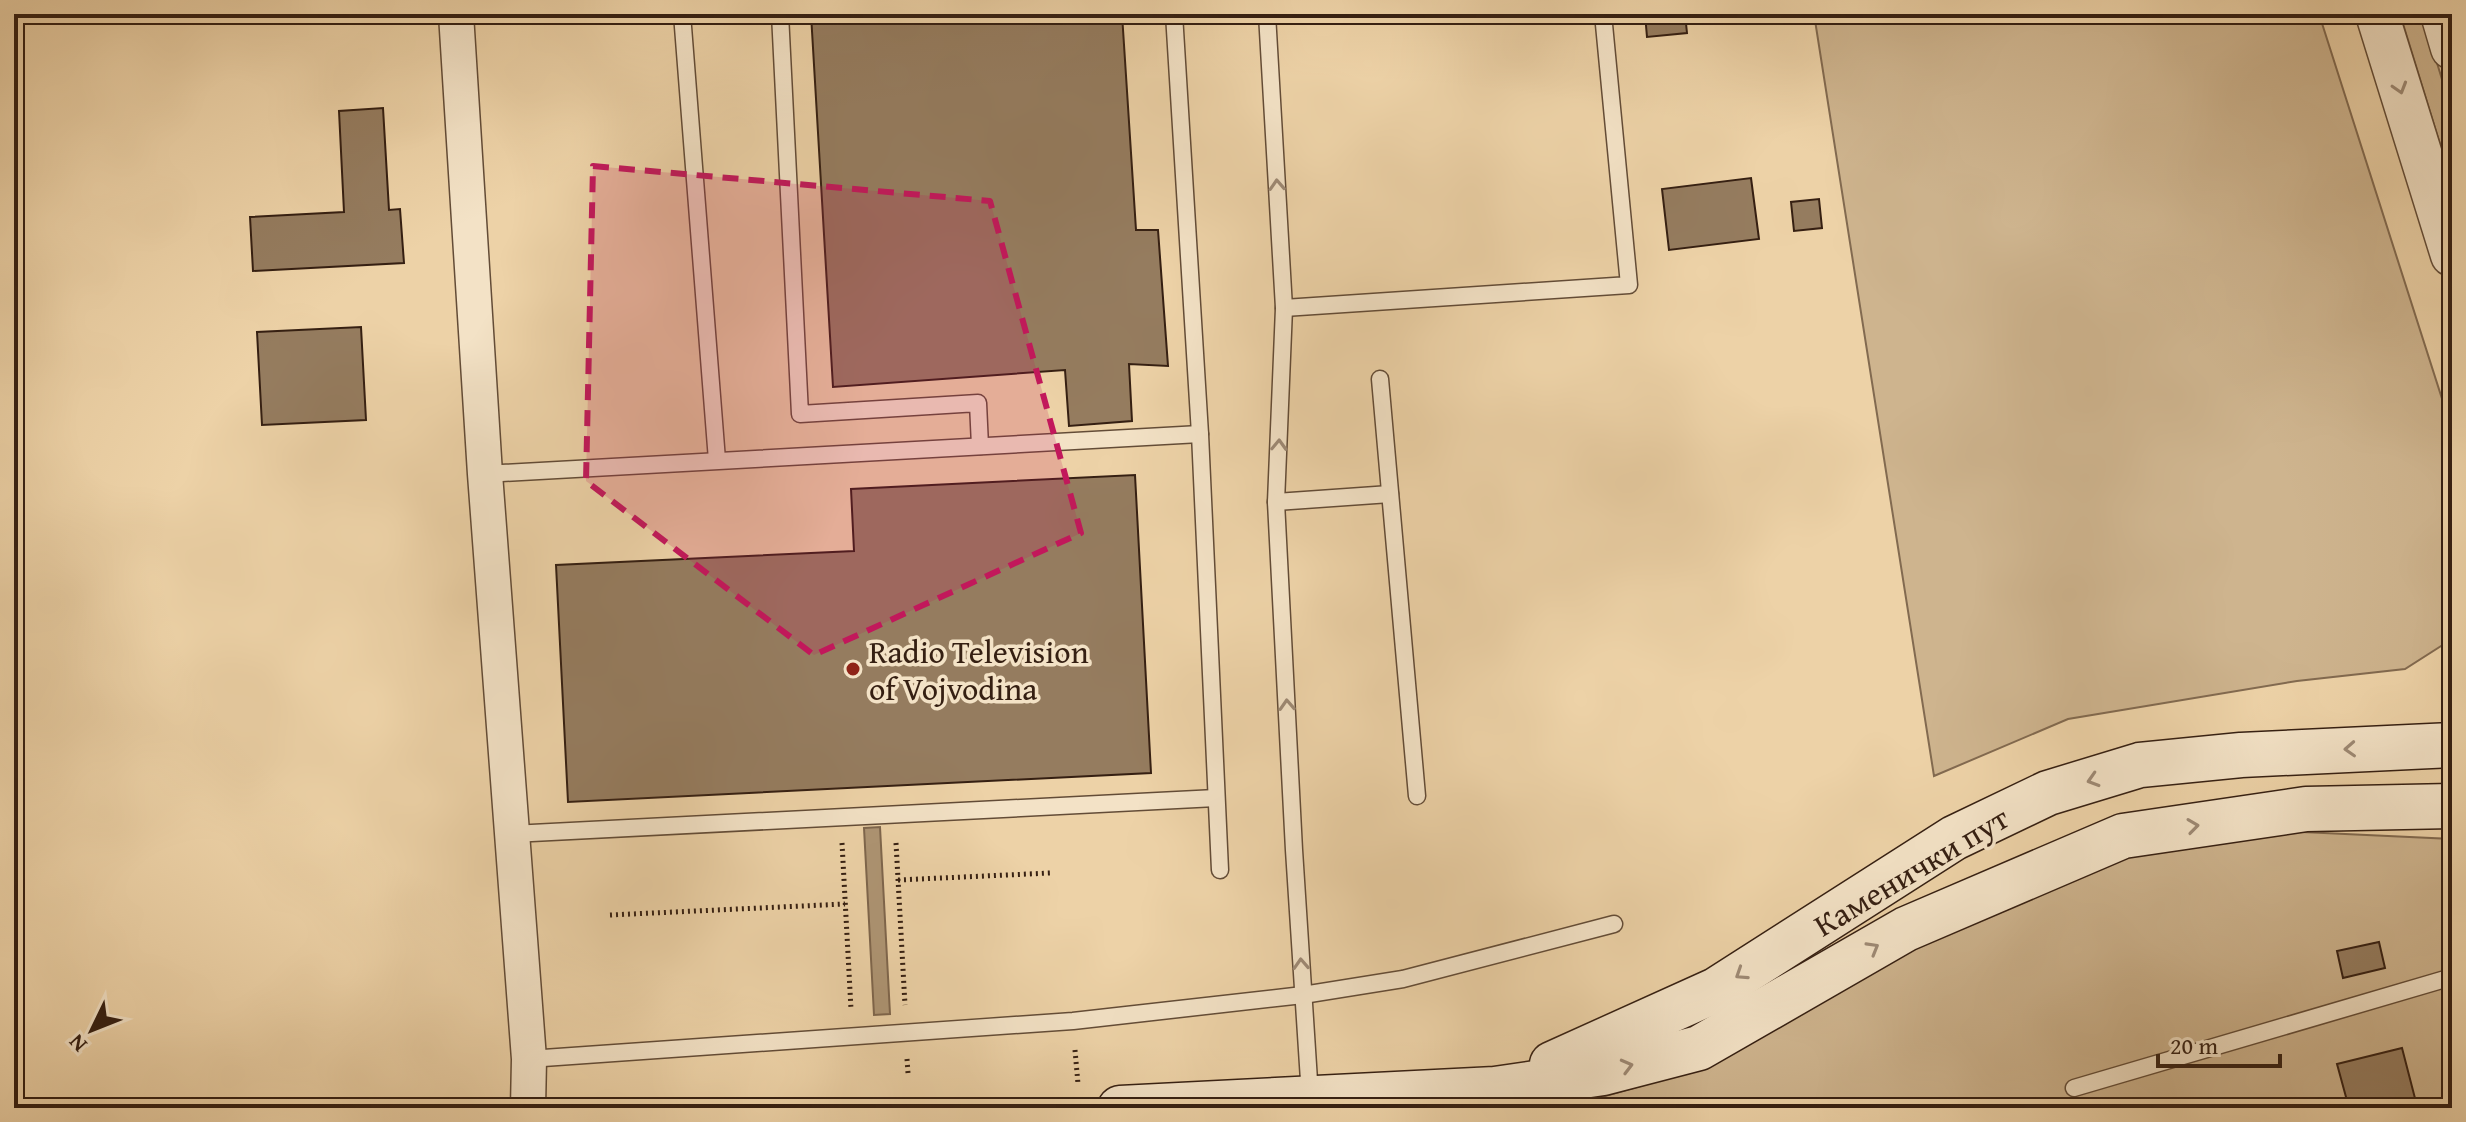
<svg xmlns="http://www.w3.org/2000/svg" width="2466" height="1122" font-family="'Gentium Book Plus',serif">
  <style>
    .green { fill: #ceb48e; stroke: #826a50; stroke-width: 2 }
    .water { fill: #ae9574; stroke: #7e664d; stroke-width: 2 }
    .building { fill: #957c5f; stroke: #351f12; stroke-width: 2 }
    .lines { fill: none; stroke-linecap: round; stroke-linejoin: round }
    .service-casing { stroke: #634c37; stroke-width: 19 }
    .minor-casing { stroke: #634c37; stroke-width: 37 }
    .tertiary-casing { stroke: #634c37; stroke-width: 45 }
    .secondary-casing { stroke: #351f12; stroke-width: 47 }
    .path { stroke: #351f12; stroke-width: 5; stroke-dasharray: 2 4; stroke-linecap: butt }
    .service { stroke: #f3e2c6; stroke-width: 16 }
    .minor { stroke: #f3e2c6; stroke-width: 34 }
    .tertiary { stroke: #f3e2c6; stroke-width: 42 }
    .secondary { stroke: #f3e2c6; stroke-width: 44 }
    .oneway { stroke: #9e8a75 }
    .marked { fill: #c2185b; fill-opacity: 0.2; stroke: #c2185b; stroke-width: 6; stroke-dasharray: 16 10; stroke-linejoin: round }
    .poi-dot { fill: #8f2418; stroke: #f3e2c6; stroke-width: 3 }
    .labels { text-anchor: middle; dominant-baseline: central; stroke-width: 7; stroke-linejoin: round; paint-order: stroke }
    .poi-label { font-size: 32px; fill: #351f12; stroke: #f3e2c6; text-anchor: start }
    .street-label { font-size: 32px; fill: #351f12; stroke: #f3e2c6 }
  </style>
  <rect width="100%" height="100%" fill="#edd2a7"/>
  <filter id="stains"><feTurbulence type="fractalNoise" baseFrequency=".0025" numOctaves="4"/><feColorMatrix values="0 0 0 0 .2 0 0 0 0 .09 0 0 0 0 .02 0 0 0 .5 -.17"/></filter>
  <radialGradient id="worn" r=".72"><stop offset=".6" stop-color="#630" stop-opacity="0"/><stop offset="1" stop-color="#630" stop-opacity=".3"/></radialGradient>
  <!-- green -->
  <g class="green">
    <polygon points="1814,14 2319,14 2452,430 2452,639 2405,669 2297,681 2068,719 1934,776"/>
    <polygon points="2400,14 2422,14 2452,112 2452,183"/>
    <polygon points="2279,831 2452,839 2452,1108 1563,1108 1700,1069 1756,1030 2106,849"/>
  </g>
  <!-- water -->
  <polygon class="water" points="880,827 890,1014 874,1015 864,828"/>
  <!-- building -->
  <g class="building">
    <polygon points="811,14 1122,14 1136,230 1158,230 1168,366 1129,364 1132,421 1069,426 1065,370 833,387"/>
    <polygon points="1645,14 1685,14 1687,33 1647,37"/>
    <polygon points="383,108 389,210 400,209 404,263 253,271 250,217 344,212 339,111"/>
    <polygon points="1751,178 1759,239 1669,250 1662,189"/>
    <polygon points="1819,199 1822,228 1794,231 1791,202"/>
    <polygon points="361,327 366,420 262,425 257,332"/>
    <polygon points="1135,475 1151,773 568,802 556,565 854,551 851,489"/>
    <polygon points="2379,942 2385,968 2343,978 2337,951"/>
    <polygon points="2402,1048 2417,1106 2349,1108 2337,1064"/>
  </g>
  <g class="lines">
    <defs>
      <g id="service">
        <polyline points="682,14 717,460"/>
        <polyline points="780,14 800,414 978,403 980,446"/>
        <polyline points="1174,14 1200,434 1220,870"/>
        <polyline points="1267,14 1284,308 1276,502 1294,850 1310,1096"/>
        <polyline points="1284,308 1629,285 1603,14"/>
        <polyline points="1380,379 1417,796"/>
        <polyline points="485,474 1200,434"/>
        <polyline points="1276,502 1390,494"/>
        <polyline points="512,834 1216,798"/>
        <polyline points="529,1059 1073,1021 1303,995 1403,979 1614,924"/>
        <polyline points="2074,1088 2452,977"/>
      </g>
      <polyline id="minor" points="456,14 485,474 529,1059 528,1108"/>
      <g id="tertiary">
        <polyline points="2377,14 2452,255"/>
        <polyline points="2442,14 2452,48"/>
      </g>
      <g id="secondary">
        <polyline points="1552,1064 1716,990 1954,838 2048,793 2140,765 2241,755 2452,745"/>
        <polyline points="1120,1108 1495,1089 1603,1073 1699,1048 1906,929 2123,836 2306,809 2452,806"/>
      </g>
    </defs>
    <!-- service casing -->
    <use href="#service" class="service-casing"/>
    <!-- minor casing -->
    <use href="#minor" class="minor-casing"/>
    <!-- tertiary casing -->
    <use href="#tertiary" class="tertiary-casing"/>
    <!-- secondary casing -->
    <use href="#secondary" class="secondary-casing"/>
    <!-- path -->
    <g class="path">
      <polyline points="842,843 851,1009"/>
      <polyline points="896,843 905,1005"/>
      <polyline points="898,880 1050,873"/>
      <polyline points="610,915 845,904"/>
      <polyline points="1075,1050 1078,1084"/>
      <polyline points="907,1059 908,1073"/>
    </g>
    <!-- service -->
    <use href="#service" class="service"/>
    <!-- minor -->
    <use href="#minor" class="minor"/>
    <!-- tertiary -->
    <use href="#tertiary" class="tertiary"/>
    <!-- secondary -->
    <use href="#secondary" class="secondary"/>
  </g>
  <!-- one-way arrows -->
  <defs><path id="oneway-chevron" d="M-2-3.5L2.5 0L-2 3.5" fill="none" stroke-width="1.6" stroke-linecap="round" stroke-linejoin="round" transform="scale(2)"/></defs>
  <g class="oneway">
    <use href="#oneway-chevron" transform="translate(2400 88) rotate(73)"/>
    <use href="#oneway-chevron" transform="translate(1277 185) rotate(-93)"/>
    <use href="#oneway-chevron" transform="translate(1279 445) rotate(-88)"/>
    <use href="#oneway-chevron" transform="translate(1287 705) rotate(-93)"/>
    <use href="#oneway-chevron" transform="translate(2350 749) rotate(177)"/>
    <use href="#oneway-chevron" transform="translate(2093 780) rotate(163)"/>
    <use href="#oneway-chevron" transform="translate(2193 826) rotate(-8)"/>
    <use href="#oneway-chevron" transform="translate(1873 948) rotate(-30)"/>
    <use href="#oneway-chevron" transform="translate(1301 964) rotate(-93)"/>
    <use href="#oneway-chevron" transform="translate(1741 974) rotate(147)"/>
    <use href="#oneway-chevron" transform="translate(1627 1066) rotate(-15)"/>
  </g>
  <!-- marked area -->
  <path class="marked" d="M593,166l397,35 91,332 -267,122 -228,-174z"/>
  <!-- markers -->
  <circle class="poi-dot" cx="853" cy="669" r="8"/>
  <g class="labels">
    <!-- poi labels -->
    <g class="poi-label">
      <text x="869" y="651">Radio Television<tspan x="869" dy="37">of Vojvodina</tspan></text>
    </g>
    <!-- street labels -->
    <g class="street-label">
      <text transform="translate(1911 871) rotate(-31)">Каменички пут</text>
    </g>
  </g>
  <!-- margin -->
  <rect width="2466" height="1122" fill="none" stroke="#edd2a7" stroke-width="48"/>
  <rect x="16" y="16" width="2434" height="1090" fill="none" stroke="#351f12" stroke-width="4"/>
  <rect x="24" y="24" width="2418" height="1074" fill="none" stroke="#351f12" stroke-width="2"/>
  <!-- north arrow -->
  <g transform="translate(92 1030) rotate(227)" stroke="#f3e2c6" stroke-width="6" paint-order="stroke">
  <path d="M0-6L14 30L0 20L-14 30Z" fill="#351f12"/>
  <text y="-12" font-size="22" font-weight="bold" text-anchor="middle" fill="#351f12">N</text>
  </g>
  <!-- scale -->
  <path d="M2158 1054v12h122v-12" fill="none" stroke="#351f12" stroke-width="4"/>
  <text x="2170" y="1054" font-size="24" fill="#351f12" stroke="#f3e2c6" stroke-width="6" paint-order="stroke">20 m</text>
  <rect width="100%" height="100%" filter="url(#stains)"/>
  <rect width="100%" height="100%" fill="url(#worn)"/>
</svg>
